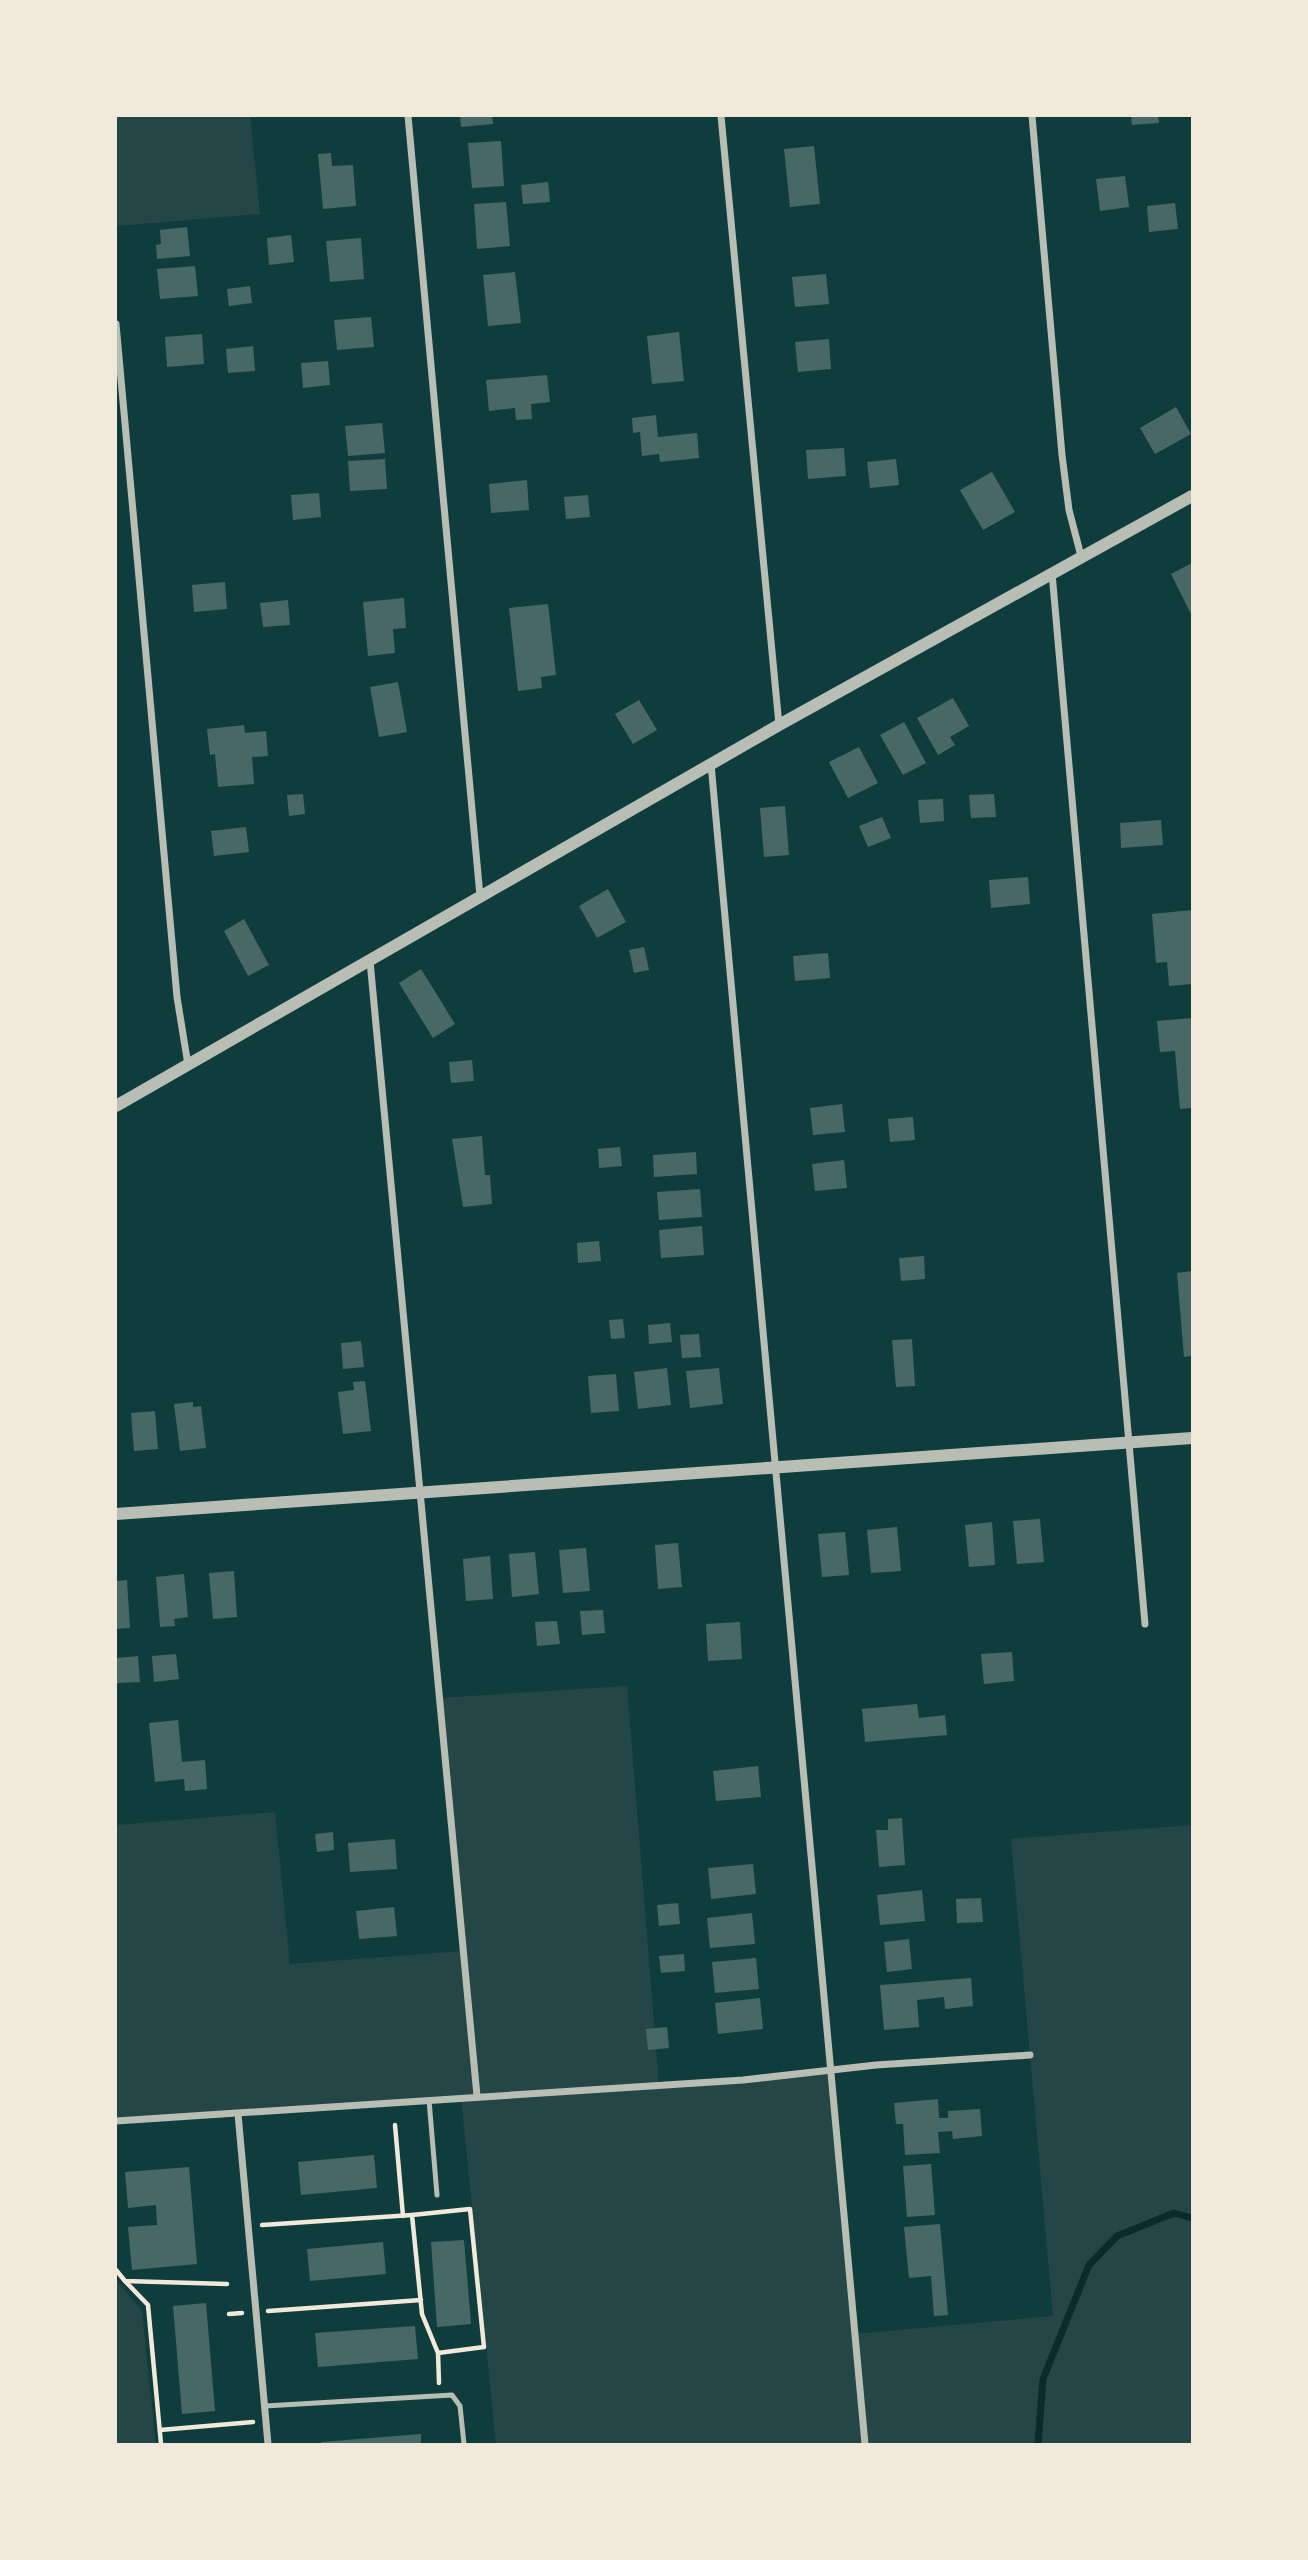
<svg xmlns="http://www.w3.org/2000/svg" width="1308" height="2560" font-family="Jost,sans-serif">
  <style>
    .green { fill: #244646 }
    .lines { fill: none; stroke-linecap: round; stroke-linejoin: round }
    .stream { stroke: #0a2a2b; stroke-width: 7 }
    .building { fill: #486865 }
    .path { stroke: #f1e9da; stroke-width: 4.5 }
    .service { stroke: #b8beb3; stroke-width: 5 }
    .minor { stroke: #b8beb3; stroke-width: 7 }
    .tertiary { stroke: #b8beb3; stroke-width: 12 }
  </style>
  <rect width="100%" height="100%" fill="#0f3d3e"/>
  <!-- green -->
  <g class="green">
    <polygon points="116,116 250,116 260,214 116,226"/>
    <polygon points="627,1686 659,2085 831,2071 855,2334 1053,2316 1011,1839 1192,1825 1192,2444 496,2444 461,2097 116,2121 116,1825 275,1812 290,1964 463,1951 439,1698"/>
    <polygon points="116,2280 142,2311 156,2444 116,2444"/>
  </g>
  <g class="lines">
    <!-- stream -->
    <polyline class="stream" points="1038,2444 1043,2379 1089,2265 1117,2236 1174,2213 1192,2218"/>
  </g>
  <!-- building -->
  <g class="building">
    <polygon points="460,116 492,116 493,124 461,127"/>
    <polygon points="1131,116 1158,116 1159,123 1132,125"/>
    <polygon points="501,141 504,186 472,188 468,143"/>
    <polygon points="814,146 820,204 790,207 784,149"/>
    <polygon points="331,153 332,166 353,165 356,206 323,209 318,154"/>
    <polygon points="1125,176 1129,207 1100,211 1096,179"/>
    <polygon points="548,182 550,202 523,204 521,185"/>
    <polygon points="506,202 510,246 477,249 474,204"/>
    <polygon points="1175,203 1178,229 1149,232 1147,206"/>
    <polygon points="187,227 190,256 157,259 156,245 161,244 160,230"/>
    <polygon points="291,235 294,262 269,265 267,238"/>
    <polygon points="361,238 364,279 330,282 326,241"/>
    <polygon points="195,266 198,296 160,299 157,269"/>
    <polygon points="515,272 521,323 488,326 483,275"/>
    <polygon points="826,274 829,304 795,307 792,277"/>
    <polygon points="250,286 252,303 229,306 227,289"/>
    <polygon points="371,317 374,347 337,350 334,320"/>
    <polygon points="679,332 684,381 652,384 647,336"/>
    <polygon points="202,334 204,364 167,367 165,337"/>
    <polygon points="829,339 831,369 798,372 795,342"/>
    <polygon points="253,346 255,371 228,373 226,349"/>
    <polygon points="328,361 330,385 303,388 301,363"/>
    <polygon points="547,375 550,402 531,404 532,419 516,420 515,408 489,411 486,380"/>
    <polygon points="1176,407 1191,434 1155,454 1140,428"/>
    <polygon points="656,415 658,437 697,433 699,458 660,462 659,454 642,456 640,432 633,433 632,418"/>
    <polygon points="382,423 385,453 348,456 345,426"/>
    <polygon points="844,448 846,476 808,479 806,450"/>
    <polygon points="385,459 387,489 350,491 348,461"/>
    <polygon points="896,459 899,485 870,488 867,462"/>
    <polygon points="992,472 1015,512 983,530 960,490"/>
    <polygon points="527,480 529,510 491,513 489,484"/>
    <polygon points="319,493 321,517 293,520 291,495"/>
    <polygon points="588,495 590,517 566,519 564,497"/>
    <polygon points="1192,563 1192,616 1171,574"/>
    <polygon points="225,582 227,609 194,612 192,585"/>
    <polygon points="404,598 406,628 393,629 395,653 368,656 363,602"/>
    <polygon points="288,600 290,625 263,627 260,603"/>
    <polygon points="548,604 556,675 541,677 542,688 518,691 509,608"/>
    <polygon points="398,682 407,732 379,737 370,687"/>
    <polygon points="953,698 969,726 950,737 955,745 938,755 917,718"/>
    <polygon points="639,700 657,730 633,744 615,714"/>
    <polygon points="904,722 926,763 903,775 880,735"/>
    <polygon points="244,725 245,733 266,731 268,756 252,757 254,784 218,787 215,754 210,755 207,729"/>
    <polygon points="859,747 878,783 848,798 829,762"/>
    <polygon points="303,794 305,814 289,816 287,795"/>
    <polygon points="994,794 996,817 971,818 969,795"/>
    <polygon points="943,799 944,821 920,823 918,800"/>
    <polygon points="785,806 789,855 764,857 760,808"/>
    <polygon points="882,817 891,838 868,847 859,826"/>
    <polygon points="1161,820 1163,845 1121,848 1120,823"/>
    <polygon points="246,827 249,852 214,856 211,831"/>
    <polygon points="1028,877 1030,904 991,908 989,880"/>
    <polygon points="608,889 626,922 597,938 579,906"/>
    <polygon points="1192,910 1192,984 1169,986 1167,962 1156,963 1152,914"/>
    <polygon points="244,919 269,965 248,976 224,931"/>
    <polygon points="644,947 649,970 634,973 629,950"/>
    <polygon points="828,953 830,978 795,981 793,956"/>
    <polygon points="421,969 455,1024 433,1038 399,983"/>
    <polygon points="1192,1018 1192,1108 1180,1109 1175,1051 1160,1052 1157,1021"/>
    <polygon points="472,1060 474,1081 451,1083 449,1062"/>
    <polygon points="842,1104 845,1132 813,1135 810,1108"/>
    <polygon points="913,1117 915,1140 890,1142 888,1119"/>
    <polygon points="482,1136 485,1175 490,1175 492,1204 463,1207 452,1139"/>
    <polygon points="620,1147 622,1166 599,1168 598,1149"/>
    <polygon points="696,1152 697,1174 654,1177 653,1155"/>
    <polygon points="844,1160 847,1188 815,1191 812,1164"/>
    <polygon points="700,1189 702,1217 659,1220 657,1192"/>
    <polygon points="702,1226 704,1255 661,1258 659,1230"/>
    <polygon points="599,1241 601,1261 578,1263 577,1243"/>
    <polygon points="924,1256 925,1279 901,1281 899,1258"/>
    <polygon points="1192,1271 1192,1356 1184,1357 1177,1273"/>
    <polygon points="623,1319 625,1338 611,1339 609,1320"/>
    <polygon points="670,1323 672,1342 649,1344 648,1325"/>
    <polygon points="699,1334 701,1357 682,1358 680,1335"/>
    <polygon points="912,1339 915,1386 896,1387 892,1340"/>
    <polygon points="361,1341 364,1367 343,1369 341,1343"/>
    <polygon points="667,1368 671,1405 638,1409 634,1372"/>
    <polygon points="719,1368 723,1404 690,1408 686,1371"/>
    <polygon points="616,1374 619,1411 591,1413 588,1376"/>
    <polygon points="365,1381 371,1431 343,1434 338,1392 354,1390 353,1382"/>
    <polygon points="193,1402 193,1407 201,1406 206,1448 180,1451 174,1404"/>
    <polygon points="155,1411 158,1449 134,1451 131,1413"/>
    <polygon points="1040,1519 1044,1562 1017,1564 1013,1521"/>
    <polygon points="992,1522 995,1565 969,1567 965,1525"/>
    <polygon points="897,1527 901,1571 871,1573 867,1530"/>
    <polygon points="845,1532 849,1575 822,1577 818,1534"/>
    <polygon points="678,1543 682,1587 658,1589 655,1545"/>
    <polygon points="586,1548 590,1591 563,1593 559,1550"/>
    <polygon points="535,1552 539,1594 512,1597 509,1554"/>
    <polygon points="490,1556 493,1599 466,1601 463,1559"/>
    <polygon points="234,1571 237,1617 213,1619 209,1573"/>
    <polygon points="184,1574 188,1617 174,1619 175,1626 160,1627 156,1577"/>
    <polygon points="127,1580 130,1628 116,1629 116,1581"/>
    <polygon points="603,1610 605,1633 582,1635 580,1611"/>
    <polygon points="557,1621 560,1644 537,1646 535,1622"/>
    <polygon points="740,1622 742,1659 708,1661 706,1624"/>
    <polygon points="1012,1652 1014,1681 984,1684 981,1654"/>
    <polygon points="176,1654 179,1679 154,1682 152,1656"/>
    <polygon points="138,1656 140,1682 117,1683 116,1658"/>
    <polygon points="917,1704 919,1718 945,1715 947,1735 865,1742 862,1709"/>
    <polygon points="178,1720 182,1762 205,1760 207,1789 185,1791 184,1779 155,1782 149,1723"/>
    <polygon points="758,1766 761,1797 716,1801 713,1771"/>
    <polygon points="902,1818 905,1865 879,1867 876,1830 888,1830 888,1819"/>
    <polygon points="333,1832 334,1850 317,1852 315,1834"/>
    <polygon points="395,1839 397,1869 350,1872 348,1843"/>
    <polygon points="753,1864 756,1894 711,1899 708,1868"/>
    <polygon points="922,1890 925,1921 880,1925 877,1895"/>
    <polygon points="981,1898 983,1922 957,1923 956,1899"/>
    <polygon points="678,1903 680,1924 659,1926 657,1905"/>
    <polygon points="394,1907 397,1936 359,1939 356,1911"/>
    <polygon points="752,1913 755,1944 710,1948 707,1918"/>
    <polygon points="909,1939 912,1969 887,1972 884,1942"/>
    <polygon points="684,1954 685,1971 661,1973 659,1956"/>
    <polygon points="756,1958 759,1989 715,1993 712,1962"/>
    <polygon points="971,1978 973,2006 945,2009 944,1997 917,2000 919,2027 884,2030 880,1985"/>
    <polygon points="760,1998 763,2029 718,2034 715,2003"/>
    <polygon points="667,2027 669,2048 648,2050 646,2029"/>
    <polygon points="938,2099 939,2118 948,2118 948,2111 980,2109 982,2136 953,2139 952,2131 938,2132 940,2153 905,2155 903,2124 896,2124 894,2103"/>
    <polygon points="374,2155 377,2188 301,2195 298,2162"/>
    <polygon points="931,2164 935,2215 907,2217 903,2166"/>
    <polygon points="189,2167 197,2264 132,2270 128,2227 157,2225 156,2205 128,2208 125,2172"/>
    <polygon points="940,2224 948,2315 934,2316 931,2276 909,2278 904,2227"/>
    <polygon points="464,2240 471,2324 437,2327 431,2242"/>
    <polygon points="383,2242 386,2274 310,2281 307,2249"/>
    <polygon points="206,2303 215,2411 182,2414 173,2306"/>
    <polygon points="415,2326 418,2359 318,2367 315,2333"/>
    <polygon points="421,2434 421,2444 321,2444 321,2442"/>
  </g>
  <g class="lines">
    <!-- path -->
    <g class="path">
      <polyline points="395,2125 403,2216"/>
      <polyline points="262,2225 412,2215"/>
      <polyline points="116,2270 125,2281 227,2284"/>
      <polyline points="125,2281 148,2305 161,2444"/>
      <polyline points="268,2311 421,2300"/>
      <polyline points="229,2314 242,2313"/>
      <polyline points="438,2353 422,2314 412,2215 470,2209 484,2347 438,2353 439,2383"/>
      <polyline points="160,2430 253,2422"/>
    </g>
    <!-- service -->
    <g class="service">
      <polyline points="429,2100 437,2195"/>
      <polyline points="265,2406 452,2395 460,2406 464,2444"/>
    </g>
    <!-- minor -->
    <g class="minor">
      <polyline points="408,116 480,896"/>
      <polyline points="721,116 779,725"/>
      <polyline points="1032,116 1062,455 1069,510 1081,556"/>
      <polyline points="116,324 177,997 188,1065"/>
      <polyline points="1052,573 1145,1624"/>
      <polyline points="711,764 865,2444"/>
      <polyline points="370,961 477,2096"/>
      <polyline points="238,2114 268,2444"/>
      <polyline points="116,2121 743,2080 876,2065 1030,2055"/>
    </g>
    <!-- tertiary -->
    <g class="tertiary">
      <polyline points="116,1106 779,725 1192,496"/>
      <polyline points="116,1514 1192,1438"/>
    </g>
  </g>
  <!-- border -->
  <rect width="1308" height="2560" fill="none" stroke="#f1e9da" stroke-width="234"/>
</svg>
